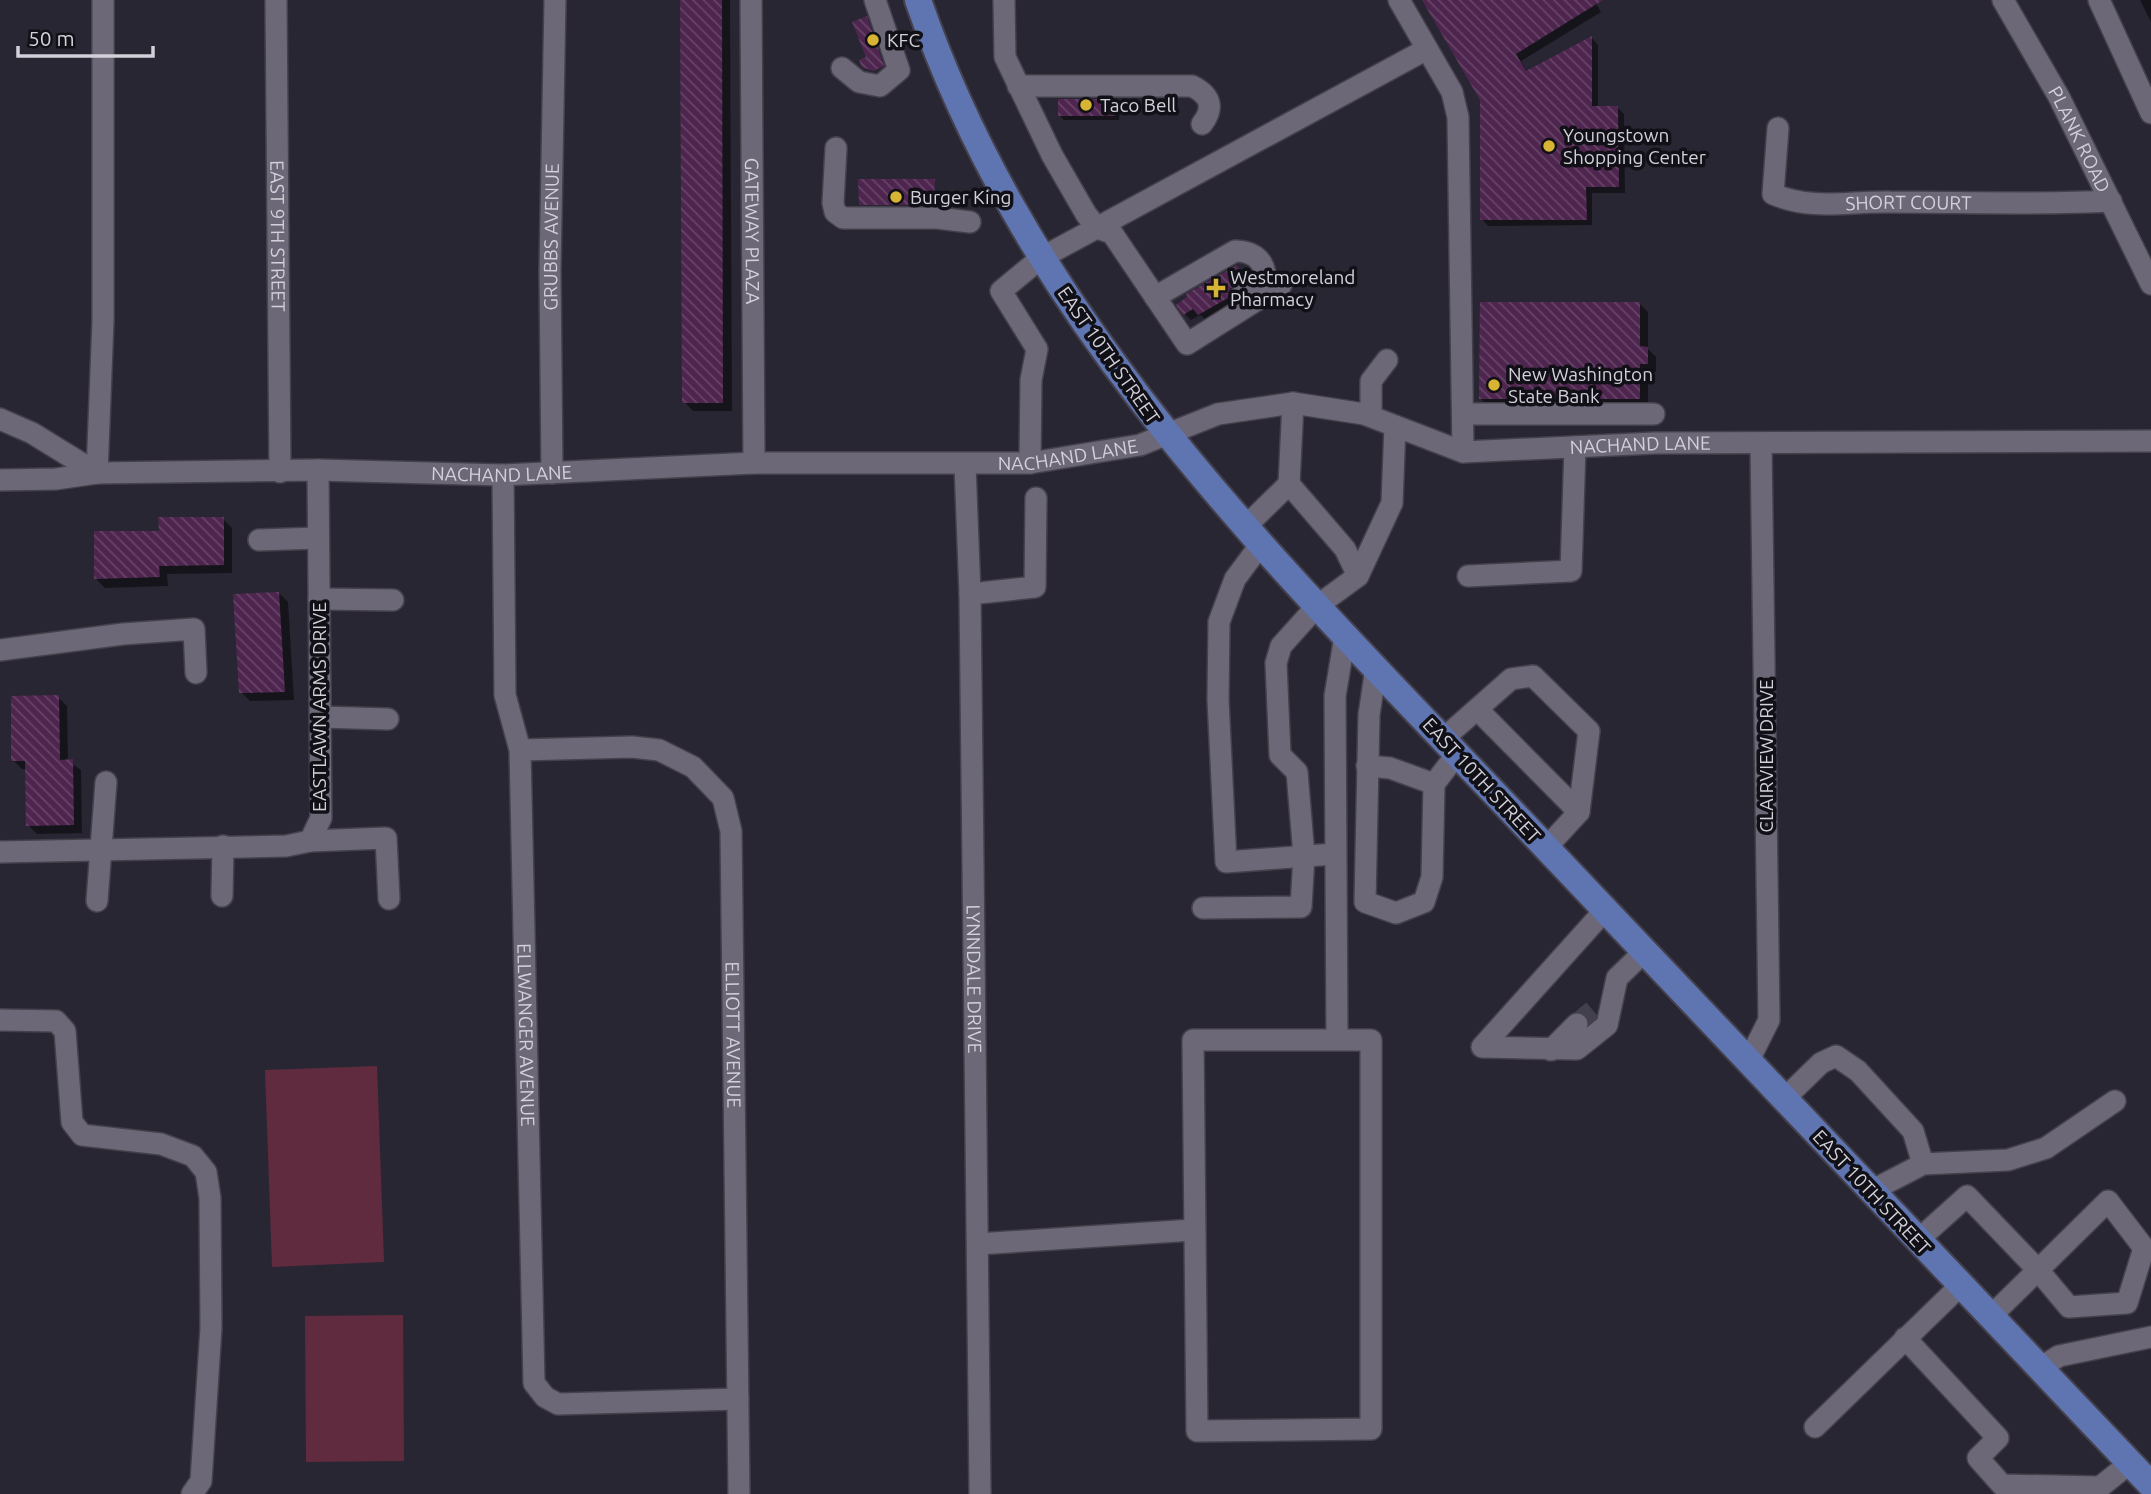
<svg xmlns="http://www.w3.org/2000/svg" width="2151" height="1494" font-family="Ubuntu,sans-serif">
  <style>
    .green { fill: #602b3e }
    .shadow { fill: #0007 }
    .building { fill: url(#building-back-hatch) }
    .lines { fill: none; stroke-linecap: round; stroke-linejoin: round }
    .minor-tunnel { stroke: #42404d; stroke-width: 21; stroke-dasharray: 21 10; stroke-linecap: butt }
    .minor-casing { stroke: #44414c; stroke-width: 24 }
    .major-casing { stroke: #44414c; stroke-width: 30 }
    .minor { stroke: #6c6878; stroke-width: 21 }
    .major { stroke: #5f75b1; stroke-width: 26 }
    .poi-dot { fill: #d7b434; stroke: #111016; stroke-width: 2.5 }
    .labels { text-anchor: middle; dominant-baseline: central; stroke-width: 7; stroke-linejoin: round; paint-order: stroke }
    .poi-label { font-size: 19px; fill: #d2d0d9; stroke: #111016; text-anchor: start }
    .street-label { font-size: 19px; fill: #d2d0d9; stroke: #111016 }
  </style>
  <defs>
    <pattern id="building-back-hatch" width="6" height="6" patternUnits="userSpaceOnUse" patternTransform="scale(1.75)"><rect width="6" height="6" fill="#4e254e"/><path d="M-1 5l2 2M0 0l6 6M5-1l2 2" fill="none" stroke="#674467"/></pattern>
  </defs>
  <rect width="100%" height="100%" fill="#292634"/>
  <!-- green -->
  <g class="green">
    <polygon points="377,1066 384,1262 272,1267 265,1070"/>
    <polygon points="403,1315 404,1461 306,1462 305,1316"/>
  </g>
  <!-- shadow -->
  <g class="shadow">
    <polygon points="682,0 730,0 732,411 693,411 684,402"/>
    <polygon points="1424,0 1594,0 1601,12 1521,61 1527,72 1592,38 1598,45 1598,108 1618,108 1624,114 1625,193 1592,193 1592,225 1488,226 1482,219 1481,100"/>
    <polygon points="2140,0 2151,0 2151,22"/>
    <polygon points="1116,101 1120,105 1119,120 1064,120 1060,116"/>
    <polygon points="934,180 935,206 860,204"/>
    <polygon points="1236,267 1250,286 1234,304 1206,320 1200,315 1191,320 1185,314"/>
    <polygon points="1639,303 1648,312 1648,349 1656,357 1656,372 1648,372 1648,408 1490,408 1481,399"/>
    <polygon points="223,519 232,528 232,573 167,574 168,586 105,588 96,579 160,533"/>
    <polygon points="279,593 288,602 294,700 250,701 241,692"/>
    <polygon points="58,697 67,706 68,761 81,770 82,833 37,834 28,825 27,769 22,769 13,760"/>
  </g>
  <!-- building -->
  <g class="building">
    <polygon points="680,0 722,0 723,403 682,403"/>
    <polygon points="1422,0 1603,0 1516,54 1526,71 1592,36 1592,106 1618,106 1619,187 1586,187 1587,220 1480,220 1480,100"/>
    <polygon points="867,16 884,66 873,71 862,67 859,60 866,57 852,22"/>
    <rect x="1058" y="99" width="58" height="17"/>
    <polygon points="858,179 935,179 934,205 859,205"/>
    <polygon points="1237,265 1245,278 1230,289 1228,298 1198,315 1193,309 1183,315 1176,305 1187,297 1186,294"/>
    <polygon points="1480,302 1640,302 1640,346 1648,347 1648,364 1640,364 1640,399 1479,399"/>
    <polygon points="158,517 224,517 224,565 159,566 160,577 94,579 94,531 159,531"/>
    <polygon points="279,592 285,692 239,693 233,594"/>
    <polygon points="59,695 60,760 73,759 74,825 26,826 25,761 11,761 11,696"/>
  </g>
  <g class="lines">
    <!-- minor-tunnel -->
    <polyline class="minor-tunnel" points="1577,1024 1595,1009"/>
    <defs>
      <g id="minor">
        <path id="s1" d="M276,0l4,472"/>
        <path id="s2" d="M751,0l3,463"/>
        <polyline points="1004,0 1005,57 1052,155 1086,214 1097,228 1112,233 1187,344 1281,285"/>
        <polyline points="1399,0 1452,92 1458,117 1463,452"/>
        <path id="s3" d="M2003,0l56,97 92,187"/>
        <polyline points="2099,0 2151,113"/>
        <polyline points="842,68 859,82 880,86 899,70 875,0"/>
        <path d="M1018,86h174c18,9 23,21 10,38"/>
        <path id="s4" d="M1778,128l-5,66c40,17 76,7 117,8 74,0 147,3 221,-1"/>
        <polyline points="836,148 833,203 835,212 843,218 937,218 970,222"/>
        <path d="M1155,297l80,-46c15,0 27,6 30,22l-4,11 -20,12"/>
        <polyline points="1364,414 1371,409 1371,381 1387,360"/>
        <polyline points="1463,414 1654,414"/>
        <path id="s5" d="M0,419l32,14 65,40 221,-3 185,5 251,-12h276l110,-18 78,-31 75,-11 71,11 99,38 192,-9 496,-2"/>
        <polyline points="1030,463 1031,380 1037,349 1001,291 1041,258 1427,49"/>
        <path id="s6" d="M965,465l5,129 10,899"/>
        <path id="s7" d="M552,473l-2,-202 5,-271"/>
        <path id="s8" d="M503,475l2,220 15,55 14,633 11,14 13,7 180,-5"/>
        <polyline points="0,480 56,479 97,473 103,321 103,0"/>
        <polyline points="1289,484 1345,549 1358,576"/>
        <polyline points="1245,527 1289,484 1293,403"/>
        <polyline points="259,540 318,538"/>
        <polyline points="1261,544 1235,579 1219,622 1218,700 1226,862 1334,854"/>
        <polyline points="1468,576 1571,571 1575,447"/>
        <polyline points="970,594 1035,587 1036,498"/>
        <polyline points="319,599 393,600"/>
        <polyline points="0,650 123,634 194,629 196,673"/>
        <polyline points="1376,668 1369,715 1365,902 1396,913 1424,902 1432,877 1434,784 1457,754"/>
        <polyline points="1478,710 1579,812"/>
        <polyline points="320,717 388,719"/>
        <polyline points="1443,739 1511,679 1533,676 1589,731 1579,812 1546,848"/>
        <path id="s9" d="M520,750l112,-3 27,3 34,17 30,31 8,33 8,663"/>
        <polyline points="1367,766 1390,768 1434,784"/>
        <polyline points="310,841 386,838 389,899"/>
        <polyline points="0,852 286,846 310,841 321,818 318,470"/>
        <polyline points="222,896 223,846"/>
        <polyline points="97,901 106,782"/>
        <polyline points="1203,908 1301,907 1304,856 1297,772 1280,755 1276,663 1281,646 1317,606 1358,576 1392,503 1395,426"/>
        <polyline points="1605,910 1482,1047 1577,1049 1607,1025 1617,978 1644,952"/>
        <polyline points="0,1020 56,1021 65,1031 72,1122 82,1135 161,1144 193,1156 206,1172 210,1198 211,1328 201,1481 192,1494"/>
        <polyline points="1337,1039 1335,696 1345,636"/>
        <polygon points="1193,1040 1371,1040 1371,1429 1197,1431"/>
        <polyline points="1551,1050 1577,1024"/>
        <polyline points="1748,1062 1769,1020 1761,444"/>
        <polyline points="1784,1099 1821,1063 1836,1056 1858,1071 1913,1131 1923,1164"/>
        <polyline points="1871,1191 1923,1164 2008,1160 2046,1148 2115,1101"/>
        <polygon points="2108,1201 2144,1248 2127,1303 2069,1307 2038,1270"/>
        <polyline points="1918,1240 1967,1196 2038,1270 1991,1316"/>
        <polyline points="978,1244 1193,1230"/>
        <polyline points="1905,1338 1998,1438 1978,1458 2002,1485 2100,1487 2130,1463"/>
        <polyline points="2040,1368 2059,1356 2151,1337"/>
        <polyline points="1815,1427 1961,1285"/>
      </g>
      <path id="major" d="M918,0c114,331 367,572 601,819 210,223 423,443 632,666"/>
    </defs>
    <!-- minor casing -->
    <use href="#minor" class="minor-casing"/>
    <!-- major casing -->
    <use href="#major" class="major-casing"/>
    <!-- minor -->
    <use href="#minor" class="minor"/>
    <!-- major -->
    <use href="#major" class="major"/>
  </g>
  <!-- markers -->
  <g class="poi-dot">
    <circle cx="873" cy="40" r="7"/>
    <circle cx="1086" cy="105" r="7"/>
    <circle cx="1549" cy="146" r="7"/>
    <circle cx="896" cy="197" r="7"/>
    <path d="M1212.5 277.5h7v7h7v7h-7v7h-7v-7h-7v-7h7z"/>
    <circle cx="1494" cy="385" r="7"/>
  </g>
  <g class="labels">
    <!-- poi labels -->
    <g class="poi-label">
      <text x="887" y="40">KFC</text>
      <text x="1100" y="105">Taco Bell</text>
      <text x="1563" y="135">Youngstown<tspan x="1563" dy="22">Shopping Center</tspan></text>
      <text x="910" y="197">Burger King</text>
      <text x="1230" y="277">Westmoreland<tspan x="1230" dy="22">Pharmacy</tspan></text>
      <text x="1508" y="374">New Washington<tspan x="1508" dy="22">State Bank</tspan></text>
    </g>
    <!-- street labels -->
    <g class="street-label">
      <text stroke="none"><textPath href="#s3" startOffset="159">PLANK ROAD</textPath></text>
      <text stroke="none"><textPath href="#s4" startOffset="203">SHORT COURT</textPath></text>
      <text stroke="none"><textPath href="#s2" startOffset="231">GATEWAY PLAZA</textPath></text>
      <text stroke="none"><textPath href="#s1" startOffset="236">EAST 9TH STREET</textPath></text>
      <text stroke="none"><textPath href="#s7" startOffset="236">GRUBBS AVENUE</textPath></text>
      <text transform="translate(1109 355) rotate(55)">EAST 10TH STREET</text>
      <text stroke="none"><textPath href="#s5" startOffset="1671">NACHAND LANE</textPath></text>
      <text stroke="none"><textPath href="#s5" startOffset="1083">NACHAND LANE</textPath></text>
      <text stroke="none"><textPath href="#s5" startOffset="516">NACHAND LANE</textPath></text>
      <text transform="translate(319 707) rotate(-90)">EASTLAWN ARMS DRIVE</text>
      <text transform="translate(1766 756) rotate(-90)">CLAIRVIEW DRIVE</text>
      <text transform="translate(1482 780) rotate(47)">EAST 10TH STREET</text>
      <text stroke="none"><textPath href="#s6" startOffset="514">LYNNDALE DRIVE</textPath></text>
      <text stroke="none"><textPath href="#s8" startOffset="562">ELLWANGER AVENUE</textPath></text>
      <text stroke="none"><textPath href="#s9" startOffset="458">ELLIOTT AVENUE</textPath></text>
      <text transform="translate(1872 1192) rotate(47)">EAST 10TH STREET</text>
    </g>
  </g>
  <!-- scale -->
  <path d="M18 46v10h135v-10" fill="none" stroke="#d2d0d9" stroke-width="3.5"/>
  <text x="28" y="46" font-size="21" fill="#d2d0d9" stroke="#111016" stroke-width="5" paint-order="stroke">50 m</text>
</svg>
